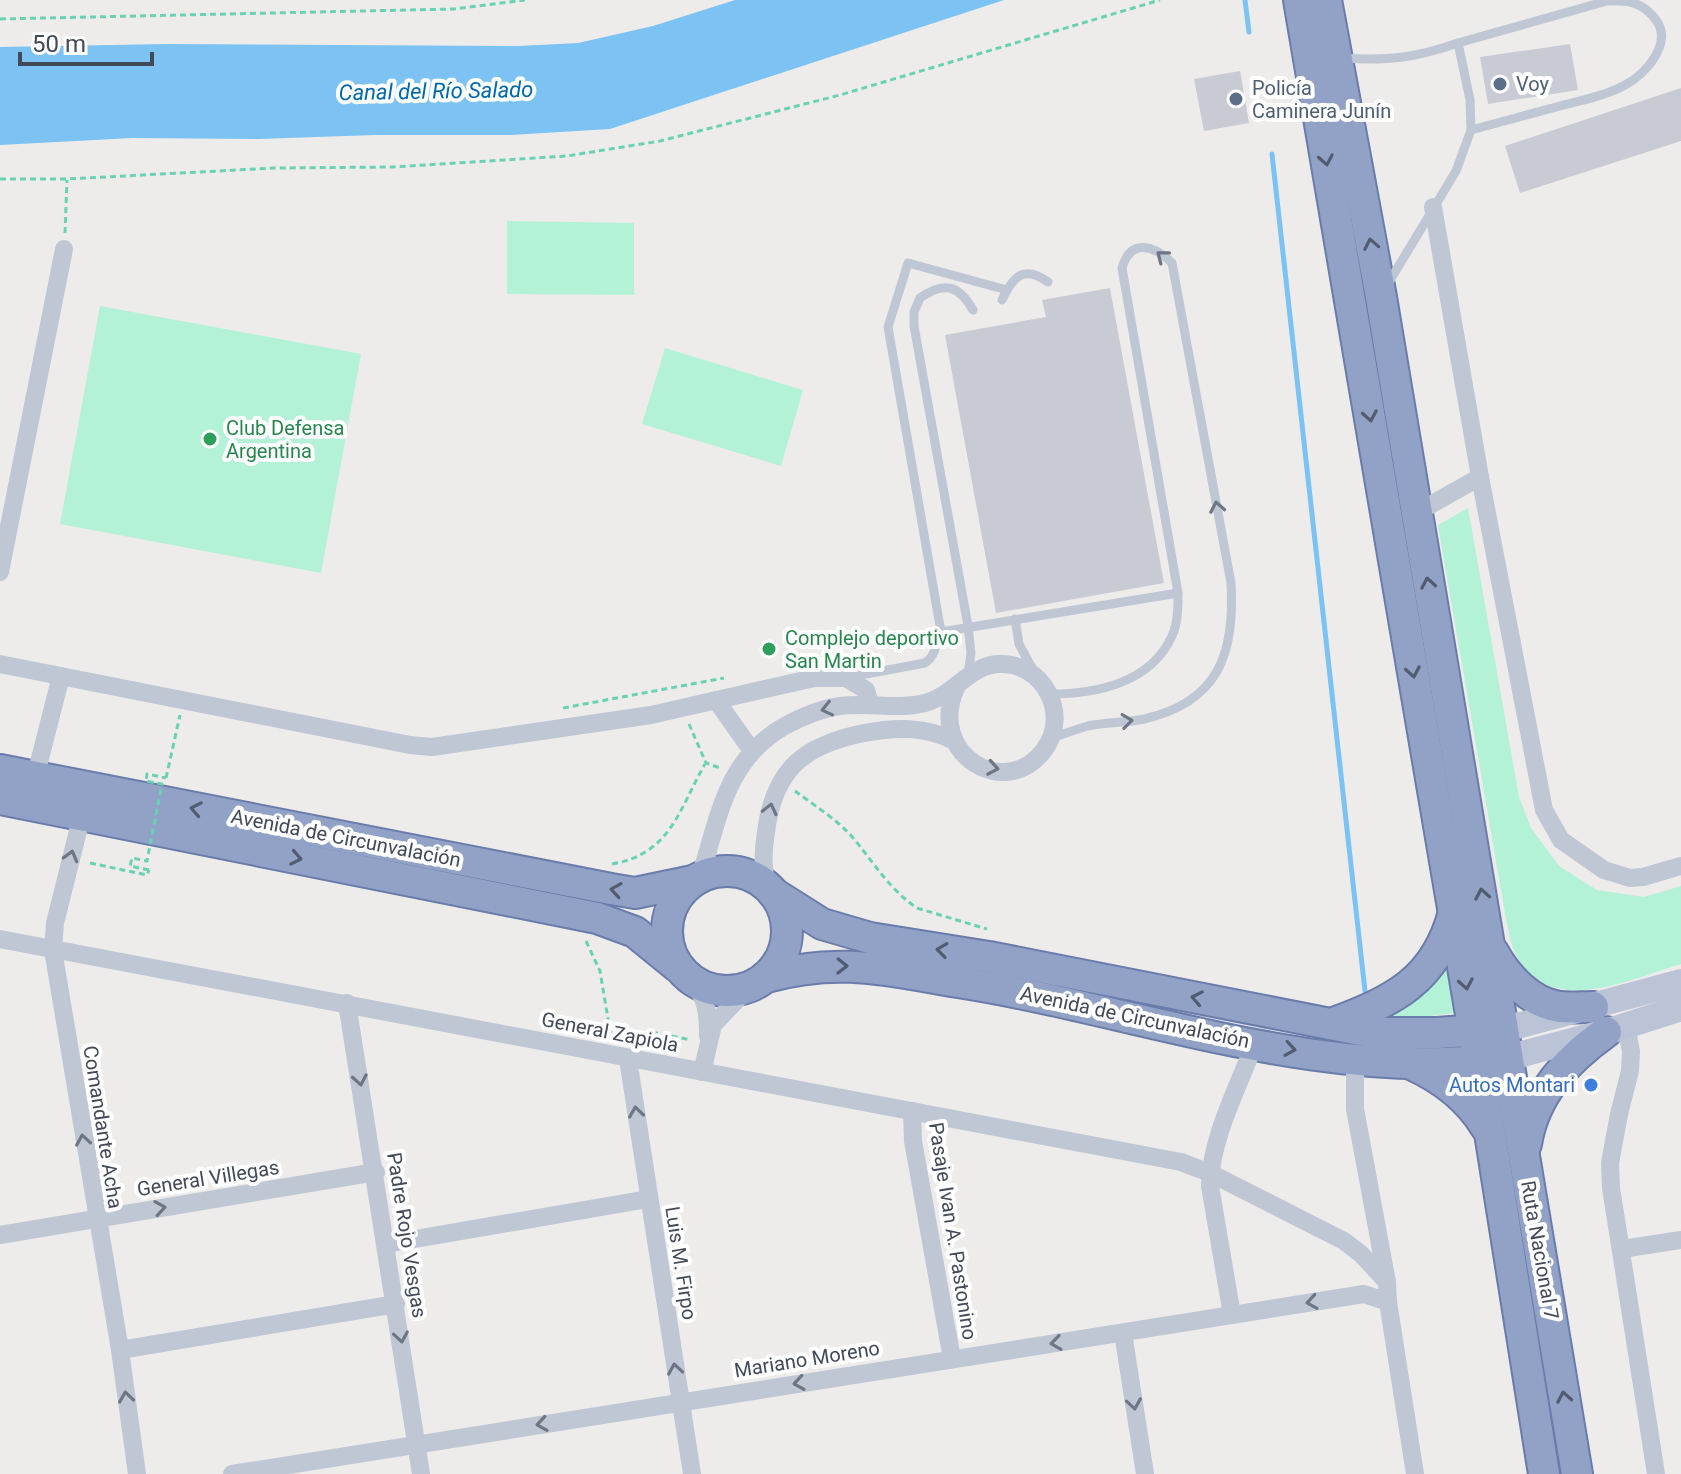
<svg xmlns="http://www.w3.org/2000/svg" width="1681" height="1474" font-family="Roboto,sans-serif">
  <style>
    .green { fill: #b3f2d7 }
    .water { fill: #7cc3f3 }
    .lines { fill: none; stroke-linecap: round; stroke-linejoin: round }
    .stream { stroke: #7cc3f3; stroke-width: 5 }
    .building { fill: #c9cbd4 }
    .trunk-casing { stroke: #697cab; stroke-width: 34 }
    .path { stroke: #69d2b2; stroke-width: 3; stroke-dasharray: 6 4; stroke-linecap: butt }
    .service { stroke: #bfc7d4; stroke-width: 9 }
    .minor { stroke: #bfc7d4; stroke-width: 18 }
    .secondary { stroke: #bbc3d7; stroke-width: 26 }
    .trunk { stroke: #92a2c6; stroke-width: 30 }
    .path-bridge { stroke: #69d2b2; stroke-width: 3; stroke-dasharray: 6 4; stroke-linecap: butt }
    .oneway { stroke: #525c70 }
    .oneway2 { stroke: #6e7685 }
    .service-dot { fill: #5c6f8a; stroke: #fff; stroke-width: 3 }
    .leisure-dot { fill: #2e9e5b; stroke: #fff; stroke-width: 3 }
    .shop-dot { fill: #3f7fe0; stroke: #fff; stroke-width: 3 }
    .labels { text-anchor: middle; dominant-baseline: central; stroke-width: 8; stroke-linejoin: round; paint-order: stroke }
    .service-label { font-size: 20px; fill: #4e5e75; stroke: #fff; text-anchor: start }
    .leisure-label { font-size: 20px; fill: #27864d; stroke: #fff; text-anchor: start }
    .street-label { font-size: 20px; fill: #424a5a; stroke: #fff }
    .shop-label { font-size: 20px; fill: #366cbe; stroke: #fff; text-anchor: end }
    .water-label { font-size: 22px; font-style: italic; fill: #0068af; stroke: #fff }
  </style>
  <rect width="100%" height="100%" fill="#eeebeb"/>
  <!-- green -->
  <g class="green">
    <polygon points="507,221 634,223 634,295 507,294"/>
    <polygon points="100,306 361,354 321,573 60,524"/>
    <polygon points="665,348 803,390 781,466 642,424"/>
    <path d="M1468,508l51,289 12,31 28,38 38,24 47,7 37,-11v78c-51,15 -131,55 -165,-9 -6,-11 -7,-24 -10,-36l-68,-394z"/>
    <polygon points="1453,958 1462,1012 1430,1016 1378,1016"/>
  </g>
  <!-- water -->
  <polygon class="water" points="735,0 1004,0 610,129 511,135 375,135 259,139 132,138 0,145 0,47 167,44 518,46 578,43 653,26"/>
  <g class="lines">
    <!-- stream -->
    <g class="stream">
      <polyline points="1245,0 1249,32"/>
      <polyline points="1272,154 1365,991"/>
    </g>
  </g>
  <!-- building -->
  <g class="building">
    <polygon points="1570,44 1578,90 1488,104 1480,57"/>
    <polygon points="1240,71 1249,123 1204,131 1194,79"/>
    <polygon points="1681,88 1681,141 1520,193 1505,146"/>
    <polygon points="1110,288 1164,583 996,613 945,335 1046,317 1042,300"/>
  </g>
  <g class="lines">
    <defs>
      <g id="trunk">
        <polyline points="1299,0 1474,1032 1544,1474"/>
        <polyline points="1326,0 1381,297 1577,1474"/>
        <polyline points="0,770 611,889 635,893 693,881"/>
        <polyline points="0,799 597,918 635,932 678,967"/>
        <circle cx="727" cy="931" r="60"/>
        <polyline points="773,893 822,924 870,938 989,957 1376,1033 1437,1033 1492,1029"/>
        <path d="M1493,952c14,25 37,51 67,55 11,1 22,0 33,0"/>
        <path d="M766,977c73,-20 120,-7 192,5 174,27 361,100 539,77"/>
        <path d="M1331,1024c62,-23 105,-43 123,-112"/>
        <path d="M1411,1064c31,14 57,33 75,63"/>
        <path d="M1526,1144c8,-50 40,-83 80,-112"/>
      </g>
    </defs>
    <!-- trunk casing -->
    <use href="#trunk" class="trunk-casing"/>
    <!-- path -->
    <g class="path">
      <polyline points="0,19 453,9 525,0"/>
      <polyline points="0,179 67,179 275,168 393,167 567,156 660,141 840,95 1160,0"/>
      <polyline points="65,233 67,180"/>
      <polyline points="563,708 724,678"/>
      <polyline points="689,724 706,763 720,768"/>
      <polyline points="166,778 180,715"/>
      <path d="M795,791c20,15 43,29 59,48 20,24 36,51 63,69l70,21"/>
      <polyline points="90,863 147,875 149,870"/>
      <path d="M612,864c59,-10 67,-55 93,-100"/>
      <polyline points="586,941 600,971 611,1037"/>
      <polyline points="612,1035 658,1033 691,1040"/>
    </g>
    <!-- service -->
    <g class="service">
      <path d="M1458,43l149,-42c21,-1 36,1 49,19 17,23 -10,54 -31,65 -20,11 -43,15 -65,21 -30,8 -59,16 -89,24"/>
      <path d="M1342,58c45,3 73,0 116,-15l12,57 1,30 -15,41 -70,116"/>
      <polyline points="1007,290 908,263 888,327 941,632 1178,593"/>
      <path d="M1002,300c11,-24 22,-35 46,-18"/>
      <polyline points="1015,619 1019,644 1032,668"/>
      <path d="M968,674l3,-21 -3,-27 -54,-300v-14l6,-14c24,-17 39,-13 53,12"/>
      <path d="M850,677l75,-14c11,-7 12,-22 15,-34"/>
      <path d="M1050,694c46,0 101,-11 122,-58 6,-13 6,-29 6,-43l-56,-325c9,-31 33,-22 50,-5l59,320c4,70 -12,119 -87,136 -19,4 -38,3 -56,7 -12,3 -24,8 -36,12"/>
    </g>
    <!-- minor -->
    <g class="minor">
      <polyline points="1433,207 1480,477 1544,810 1561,840 1604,870 1630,878 1643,877 1681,866"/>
      <polyline points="1416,513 1480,477"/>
      <polyline points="0,572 64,249"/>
      <polyline points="0,664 410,745 432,747 651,715 814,678 846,678 866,690 870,704"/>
      <polyline points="716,700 752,751"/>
      <polyline points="33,786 61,676"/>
      <polyline points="84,807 55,923 53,950 120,1350 137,1474"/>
      <path d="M700,877c19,-59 25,-116 83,-150 18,-10 36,-18 57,-21 27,-4 58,4 85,-3 30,-8 44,-38 74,-39 44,-2 72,50 45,86 -38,52 -118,4 -88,-62"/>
      <path d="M767,886c-5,-18 -4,-36 -1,-54 8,-63 38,-87 98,-99 31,-6 62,-7 90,8"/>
      <polyline points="0,939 1181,1162 1210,1173 1344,1241 1361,1254 1387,1282 1388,1302 1415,1474"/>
      <path d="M692,981c15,17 16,33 16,55"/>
      <polyline points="347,1003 421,1474"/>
      <polyline points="1626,1026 1631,1051 1630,1071 1619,1114 1610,1163 1611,1188 1656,1474"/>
      <polyline points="628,1059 692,1474"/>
      <polyline points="1355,1059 1355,1109 1387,1282"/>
      <polyline points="702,1072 713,1025 749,987"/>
      <polyline points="912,1111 913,1141 952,1359"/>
      <polyline points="0,1235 376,1172"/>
      <polyline points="386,1244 648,1199"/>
      <polyline points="1622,1249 1681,1240"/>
      <path d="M1232,1315l-22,-129c0,-46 28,-99 45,-143"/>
      <polyline points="1123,1333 1145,1474"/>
      <polyline points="120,1350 396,1304"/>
      <polyline points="232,1474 1364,1294 1388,1302"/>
    </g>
    <!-- secondary -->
    <g class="secondary">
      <polyline points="1501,1027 1521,1025 1681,982"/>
      <polyline points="1507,1058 1606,1032 1681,1008"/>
    </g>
    <!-- trunk -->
    <use href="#trunk" class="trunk"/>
    <!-- path-bridge -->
    <polyline class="path-bridge" points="149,870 130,866 132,858 147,861 162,784 146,781 147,774 166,778"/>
  </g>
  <!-- one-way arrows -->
  <defs><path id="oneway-chevron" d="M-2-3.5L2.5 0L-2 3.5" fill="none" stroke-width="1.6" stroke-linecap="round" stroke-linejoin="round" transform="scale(2)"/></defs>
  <g class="oneway">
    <use href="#oneway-chevron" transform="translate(1326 160) rotate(80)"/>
    <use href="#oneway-chevron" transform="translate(1371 244) rotate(-101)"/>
    <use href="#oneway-chevron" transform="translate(1370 416) rotate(80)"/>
    <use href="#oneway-chevron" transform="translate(1428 583) rotate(-100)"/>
    <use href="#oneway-chevron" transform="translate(1413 672) rotate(80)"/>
    <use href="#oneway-chevron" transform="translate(196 809) rotate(-169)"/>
    <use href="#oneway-chevron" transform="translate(296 858) rotate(11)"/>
    <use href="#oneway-chevron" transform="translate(616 890) rotate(-171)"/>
    <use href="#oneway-chevron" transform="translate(1482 894) rotate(-100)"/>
    <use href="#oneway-chevron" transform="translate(942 950) rotate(-172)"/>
    <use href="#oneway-chevron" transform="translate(842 966) rotate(1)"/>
    <use href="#oneway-chevron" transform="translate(1466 984) rotate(80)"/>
    <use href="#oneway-chevron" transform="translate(1197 998) rotate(-169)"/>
    <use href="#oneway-chevron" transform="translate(1290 1049) rotate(9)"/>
    <use href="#oneway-chevron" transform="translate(1564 1397) rotate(-100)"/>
  </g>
  <g class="oneway2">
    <use href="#oneway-chevron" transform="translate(1162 256) rotate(-142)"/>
    <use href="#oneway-chevron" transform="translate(1217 507) rotate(-100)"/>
    <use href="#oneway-chevron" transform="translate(827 709) rotate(167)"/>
    <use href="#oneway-chevron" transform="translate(1127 721) rotate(-7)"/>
    <use href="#oneway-chevron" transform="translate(993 768) rotate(10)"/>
    <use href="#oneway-chevron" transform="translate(770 809) rotate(-77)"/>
    <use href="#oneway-chevron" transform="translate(71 856) rotate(-75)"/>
    <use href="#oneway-chevron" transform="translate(360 1080) rotate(80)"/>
    <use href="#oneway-chevron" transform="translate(636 1112) rotate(-98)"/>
    <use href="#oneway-chevron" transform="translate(83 1140) rotate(-99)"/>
    <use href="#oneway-chevron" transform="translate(160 1208) rotate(-9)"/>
    <use href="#oneway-chevron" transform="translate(1312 1302) rotate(171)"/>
    <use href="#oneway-chevron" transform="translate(401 1337) rotate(81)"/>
    <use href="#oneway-chevron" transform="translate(1056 1343) rotate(172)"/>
    <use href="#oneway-chevron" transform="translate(675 1369) rotate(-99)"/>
    <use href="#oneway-chevron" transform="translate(799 1383) rotate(171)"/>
    <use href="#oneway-chevron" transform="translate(126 1397) rotate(-98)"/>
    <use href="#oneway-chevron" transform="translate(1134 1404) rotate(81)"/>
    <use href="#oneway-chevron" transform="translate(542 1424) rotate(171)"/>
  </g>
  <!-- markers -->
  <g class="service-dot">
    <circle cx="1500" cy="84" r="8"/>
    <circle cx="1236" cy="99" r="8"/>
  </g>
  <g class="leisure-dot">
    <circle cx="210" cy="439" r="8"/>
    <circle cx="769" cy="649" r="8"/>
  </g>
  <circle class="shop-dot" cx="1591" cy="1085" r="8"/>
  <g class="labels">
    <!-- service labels -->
    <g class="service-label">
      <text x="1516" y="84">Voy</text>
      <text x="1252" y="88">Policía<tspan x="1252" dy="23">Caminera Junín</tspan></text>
    </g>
    <!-- leisure labels -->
    <g class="leisure-label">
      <text x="226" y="428">Club Defensa<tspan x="226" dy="23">Argentina</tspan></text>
      <text x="785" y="638">Complejo deportivo<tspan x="785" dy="23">San Martin</tspan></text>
    </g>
    <!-- street labels -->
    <g class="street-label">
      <text transform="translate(346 838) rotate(11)">Avenida de Circunvalación</text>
      <text transform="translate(1135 1017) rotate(12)">Avenida de Circunvalación</text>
      <text transform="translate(610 1032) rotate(11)">General Zapiola</text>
      <text transform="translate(103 1127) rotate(81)">Comandante Acha</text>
      <text transform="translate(208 1178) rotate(-9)">General Villegas</text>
      <text transform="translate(953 1231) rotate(81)">Pasaje Ivan A. Pastonino</text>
      <text transform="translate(407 1235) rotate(81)">Padre Rojo Vesgas</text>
      <text transform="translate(1540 1250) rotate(80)">Ruta Nacional 7</text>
      <text transform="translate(681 1263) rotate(81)">Luis M. Firpo</text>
      <text transform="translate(807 1359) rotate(-9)">Mariano Moreno</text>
    </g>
    <!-- shop labels -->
    <g class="shop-label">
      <text x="1575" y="1085">Autos Montari</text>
    </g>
    <!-- water labels -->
    <g class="water-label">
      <text transform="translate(436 91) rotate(-1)">Canal del Río Salado</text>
    </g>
  </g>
  <!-- scale -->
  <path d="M20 52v12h132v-12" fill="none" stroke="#424a5a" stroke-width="4"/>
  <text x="32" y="52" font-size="24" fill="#424a5a" stroke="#ffffff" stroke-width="6" paint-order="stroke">50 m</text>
</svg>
